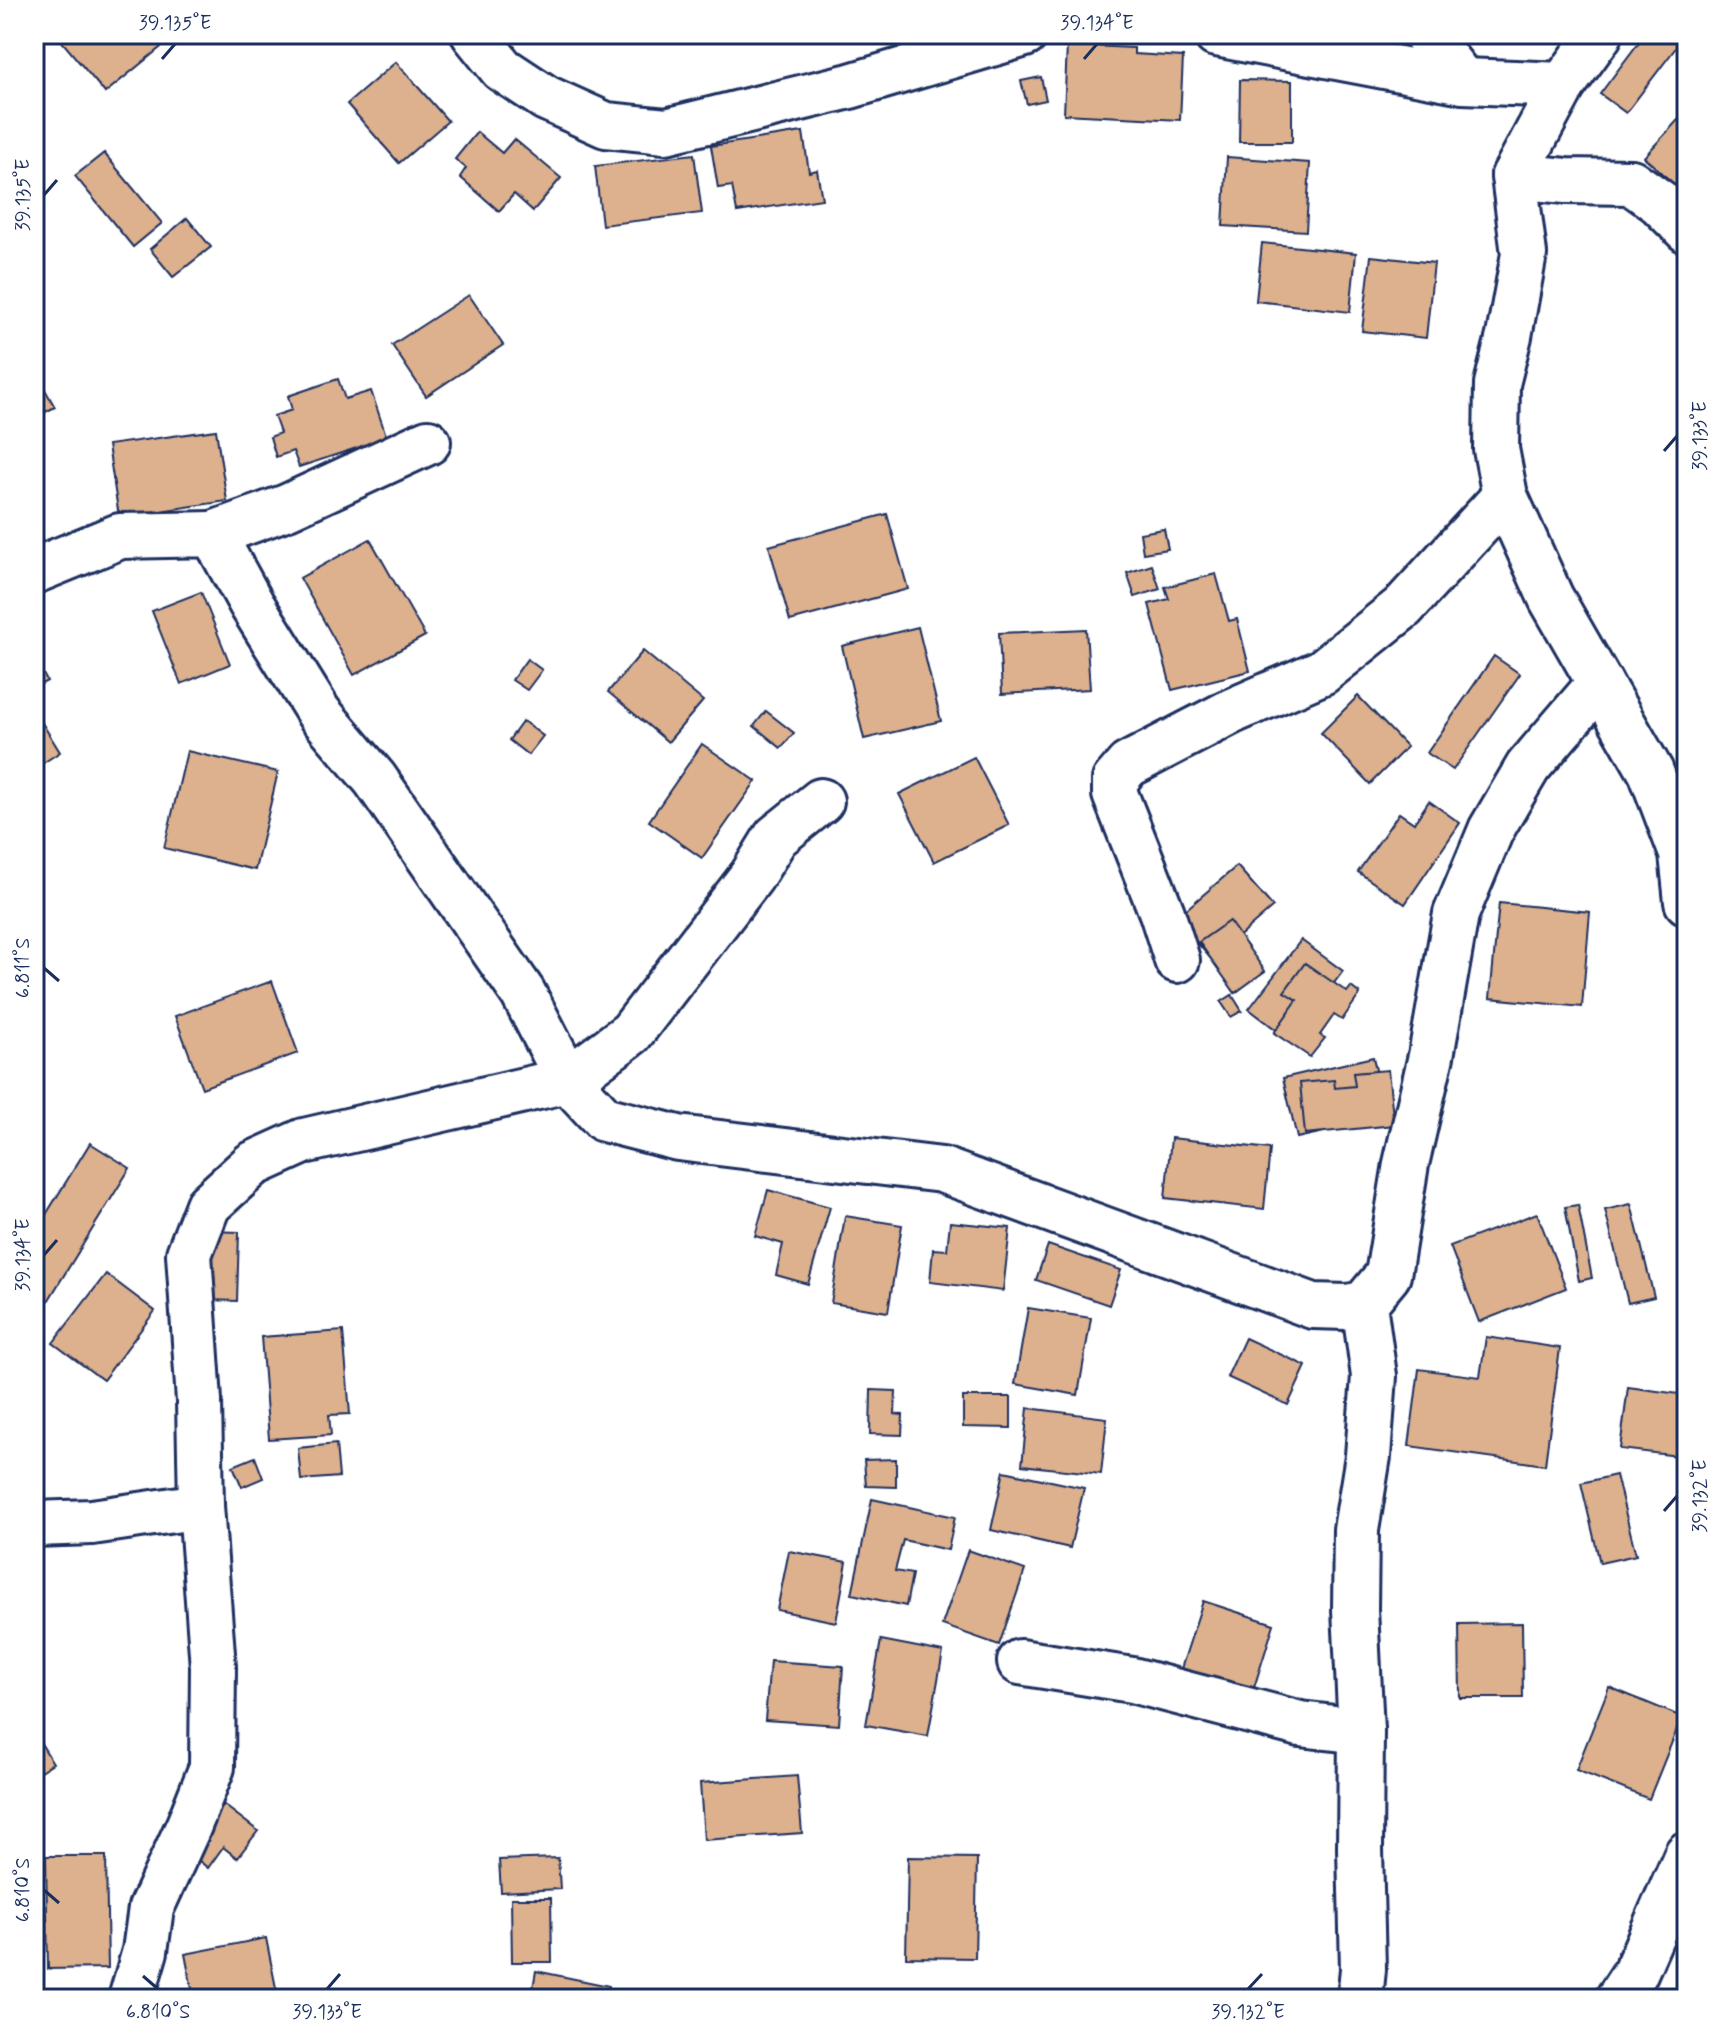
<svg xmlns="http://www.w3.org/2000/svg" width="1721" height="2033" font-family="Mynerve,sans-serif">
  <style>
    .building { fill: #ddb08e; stroke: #1b2f5e; stroke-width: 2 }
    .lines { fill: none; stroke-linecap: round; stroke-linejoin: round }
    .minor-casing { stroke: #1b2f5e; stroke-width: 50 }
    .minor { stroke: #fff; stroke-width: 44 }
    .ticks { fill: none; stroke: #1b2f5e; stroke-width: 3 }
    .neatline { fill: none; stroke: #1b2f5e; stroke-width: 3 }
    .ticks-label { font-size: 20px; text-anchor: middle; fill: #1b2f5e }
  </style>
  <rect width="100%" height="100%" fill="#fff"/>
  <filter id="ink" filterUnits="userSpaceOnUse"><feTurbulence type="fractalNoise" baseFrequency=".0125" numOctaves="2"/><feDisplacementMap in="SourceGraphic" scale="16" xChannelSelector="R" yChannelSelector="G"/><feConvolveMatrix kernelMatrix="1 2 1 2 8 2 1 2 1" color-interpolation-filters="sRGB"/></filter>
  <g filter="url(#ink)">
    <!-- building -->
    <g class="building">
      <polygon points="64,34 177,34 105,93 59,38"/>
      <polygon points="1645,34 1680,34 1684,37 1626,113 1600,94"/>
      <polygon points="1067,45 1134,48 1134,54 1183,57 1180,120 1064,114"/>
      <polygon points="396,62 448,121 399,163 347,104"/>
      <polygon points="1041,77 1046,100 1027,104 1021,81"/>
      <polygon points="1240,80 1292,81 1292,142 1239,142"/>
      <polygon points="1687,110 1687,196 1644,157"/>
      <polygon points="477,132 502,153 514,139 561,178 533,211 514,194 499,211 460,177 466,168 455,159"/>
      <polygon points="803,132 809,172 817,170 822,199 737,212 732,186 718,188 711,146"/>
      <polygon points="104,153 162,223 133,247 75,176"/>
      <polygon points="694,154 702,213 602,225 595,166"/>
      <polygon points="1227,157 1310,163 1306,231 1223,226"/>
      <polygon points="187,218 211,247 173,277 150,249"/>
      <polygon points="1262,243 1356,253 1350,312 1256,301"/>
      <polygon points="1371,256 1434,263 1426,338 1362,331"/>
      <polygon points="469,295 503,345 426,396 392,345"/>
      <polygon points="34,370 55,407 34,418"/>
      <polygon points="338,379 345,399 371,391 387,438 299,467 293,451 276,457 270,437 280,433 274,416 292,410 288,396"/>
      <polygon points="216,430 227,501 119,517 108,445"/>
      <polygon points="887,514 908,589 790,621 769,546"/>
      <polygon points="1164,529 1168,549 1143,553 1140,533"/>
      <polygon points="370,539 425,636 354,675 300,578"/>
      <polygon points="1152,565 1160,589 1135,597 1127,573"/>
      <polygon points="1216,574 1229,621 1237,619 1250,671 1172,690 1149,604 1169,599 1165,587"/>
      <polygon points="201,592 230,664 181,684 152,611"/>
      <polygon points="918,627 941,721 864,739 842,646"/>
      <polygon points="1086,629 1090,689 1002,694 999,633"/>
      <polygon points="643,651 703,701 668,742 608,692"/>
      <polygon points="1494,656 1520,674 1453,770 1427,753"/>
      <polygon points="34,658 47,681 34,688"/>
      <polygon points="527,659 542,670 527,690 512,680"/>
      <polygon points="1358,696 1407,747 1370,784 1321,733"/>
      <polygon points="34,710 60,752 34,769"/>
      <polygon points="766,711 794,733 781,748 754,726"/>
      <polygon points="523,721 543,736 528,755 509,740"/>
      <polygon points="702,744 756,781 702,858 649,821"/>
      <polygon points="187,751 278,772 255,870 164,848"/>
      <polygon points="974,757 1009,825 934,862 899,794"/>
      <polygon points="1429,801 1460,823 1405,904 1358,872 1399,813 1414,823"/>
      <polygon points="1237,866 1273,907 1212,960 1176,918"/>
      <polygon points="1499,903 1590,912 1582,1007 1490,998"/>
      <polygon points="1229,921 1265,971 1235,993 1199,942"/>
      <polygon points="1301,940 1343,971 1291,1041 1249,1009"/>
      <polygon points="1305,963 1347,992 1351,987 1360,994 1342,1020 1334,1015 1320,1035 1325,1038 1310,1057 1274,1033 1297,1000 1284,992"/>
      <polygon points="272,981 298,1053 202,1088 175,1016"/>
      <polygon points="1232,995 1242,1011 1231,1017 1221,1002"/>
      <polygon points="1373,1057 1387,1118 1297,1138 1283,1078"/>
      <polygon points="1388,1070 1394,1125 1305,1134 1300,1083 1334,1080 1335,1088 1355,1086 1353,1073"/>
      <polygon points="1171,1138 1270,1149 1264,1209 1165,1198"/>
      <polygon points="90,1143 130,1168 45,1306 34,1299 34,1234"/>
      <polygon points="768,1190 830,1207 808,1284 776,1275 783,1244 755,1236"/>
      <polygon points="1631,1204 1654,1297 1628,1303 1605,1210"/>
      <polygon points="1578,1205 1592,1278 1579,1281 1565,1207"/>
      <polygon points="1537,1213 1566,1288 1479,1322 1450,1246"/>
      <polygon points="845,1216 902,1225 888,1312 831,1303"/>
      <polygon points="950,1222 1010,1228 1003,1291 930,1282 933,1249 947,1250"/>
      <polygon points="210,1231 239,1232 237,1301 207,1300"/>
      <polygon points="1048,1245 1121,1270 1109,1305 1036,1280"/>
      <polygon points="106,1274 155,1311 103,1380 53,1343"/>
      <polygon points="1028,1308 1091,1318 1078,1395 1015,1384"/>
      <polygon points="343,1331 350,1414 329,1415 331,1435 269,1439 261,1337"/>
      <polygon points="1486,1337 1560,1348 1545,1465 1409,1446 1419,1369 1480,1377"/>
      <polygon points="1245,1338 1306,1366 1288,1405 1227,1377"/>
      <polygon points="1628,1387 1687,1395 1687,1457 1620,1449"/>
      <polygon points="871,1390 896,1391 895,1414 903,1415 902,1435 870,1434"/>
      <polygon points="963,1397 1011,1397 1011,1428 963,1427"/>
      <polygon points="1028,1408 1107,1418 1101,1474 1022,1465"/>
      <polygon points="336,1444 339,1477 301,1480 298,1448"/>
      <polygon points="255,1457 263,1478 242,1487 233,1466"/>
      <polygon points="896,1459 896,1487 866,1486 864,1460"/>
      <polygon points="1004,1471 1084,1488 1070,1548 991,1530"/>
      <polygon points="1616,1475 1636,1555 1600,1563 1581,1483"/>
      <polygon points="872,1499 955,1517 948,1550 903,1540 895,1571 912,1574 906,1606 852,1594"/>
      <polygon points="968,1550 1025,1570 999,1645 942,1625"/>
      <polygon points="789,1551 847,1562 836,1622 777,1610"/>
      <polygon points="1203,1601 1274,1624 1252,1694 1180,1672"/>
      <polygon points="1522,1623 1523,1698 1460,1698 1459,1624"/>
      <polygon points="881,1640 943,1652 928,1736 866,1725"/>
      <polygon points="770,1661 843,1666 839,1725 765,1720"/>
      <polygon points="1609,1687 1682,1717 1649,1799 1576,1770"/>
      <polygon points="34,1732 53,1763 34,1775"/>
      <polygon points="797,1776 802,1833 704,1840 700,1783"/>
      <polygon points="224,1805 258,1831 237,1858 223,1847 208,1868 188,1852"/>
      <polygon points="46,1856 106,1856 108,1968 48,1969"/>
      <polygon points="908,1857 977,1858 975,1958 906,1957"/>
      <polygon points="558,1858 560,1889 501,1892 499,1860"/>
      <polygon points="511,1898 551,1898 552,1962 512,1962"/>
      <polygon points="266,1938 278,1998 194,1999 185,1954"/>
      <polygon points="536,1971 609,1986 606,1999 531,1999"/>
    </g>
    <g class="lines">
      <defs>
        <g id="minor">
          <polyline points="474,34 502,69 546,98 606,125 666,131 850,86 1025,34"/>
          <polyline points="1216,34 1463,81 1563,85"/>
          <polyline points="1426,34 1463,81"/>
          <polyline points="1600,34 1563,85 1514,176 1524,254 1509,336 1497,384 1496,449 1505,496 1551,598 1651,772 1682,854 1687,902"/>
          <polyline points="1514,176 1566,181 1631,182 1659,202 1687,230"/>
          <polyline points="213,534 287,507 428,442"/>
          <polyline points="34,571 120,536 213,534 252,605 319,713 375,779 523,993 568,1080 604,1119 678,1138 942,1170 1313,1306 1347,1307 1364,1304 1388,1275 1406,1164 1431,1056 1456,914 1491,830 1528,767 1600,683"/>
          <polyline points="1177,960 1162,913 1115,794 1115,780 1128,765 1232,711 1322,672 1403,607 1505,496"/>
          <polyline points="34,1524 92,1522 201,1506"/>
          <polyline points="1020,1662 1132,1680 1300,1724 1361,1731"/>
          <polyline points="131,1999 145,1951 151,1908 189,1825 212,1767 213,1667 201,1506 199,1401 189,1254 208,1205 253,1164 304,1141 568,1080 631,1033 752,876 776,837 821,801"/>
          <polyline points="1360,1999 1363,1969 1360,1849 1361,1731 1355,1609 1356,1530 1368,1456 1374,1376 1364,1304"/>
          <polyline points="1618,1999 1635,1973 1687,1854"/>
        </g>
      </defs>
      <!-- minor casing -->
      <use href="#minor" class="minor-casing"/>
      <!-- minor -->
      <use href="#minor" class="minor"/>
    </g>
  </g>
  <!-- ticks -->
  <path class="ticks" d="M162,59l13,-15M1084,59l13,-15M44,195l13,-15M1664,451l13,-15M44,968l15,13M44,1255l13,-15M1664,1511l13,-15M44,1890l15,13M143,1976l15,13M327,1989l13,-15M1248,1989l14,-15"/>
  <!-- margin -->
  <rect width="1721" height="2033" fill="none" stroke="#fff" stroke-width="88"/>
  <rect x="44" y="44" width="1633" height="1945" class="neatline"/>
  <g class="ticks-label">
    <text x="175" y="29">39.135°E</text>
    <text x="1097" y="29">39.134°E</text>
    <text transform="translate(22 195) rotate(-90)" y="7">39.135°E</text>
    <text transform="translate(1699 436) rotate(-90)" y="7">39.133°E</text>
    <text transform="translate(22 968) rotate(-90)" y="7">6.811°S</text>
    <text transform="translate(22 1255) rotate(-90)" y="7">39.134°E</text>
    <text transform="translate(1699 1496) rotate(-90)" y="7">39.132°E</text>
    <text transform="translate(22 1890) rotate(-90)" y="7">6.810°S</text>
    <text x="158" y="2018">6.810°S</text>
    <text x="327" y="2018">39.133°E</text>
    <text x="1248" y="2018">39.132°E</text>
  </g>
</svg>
